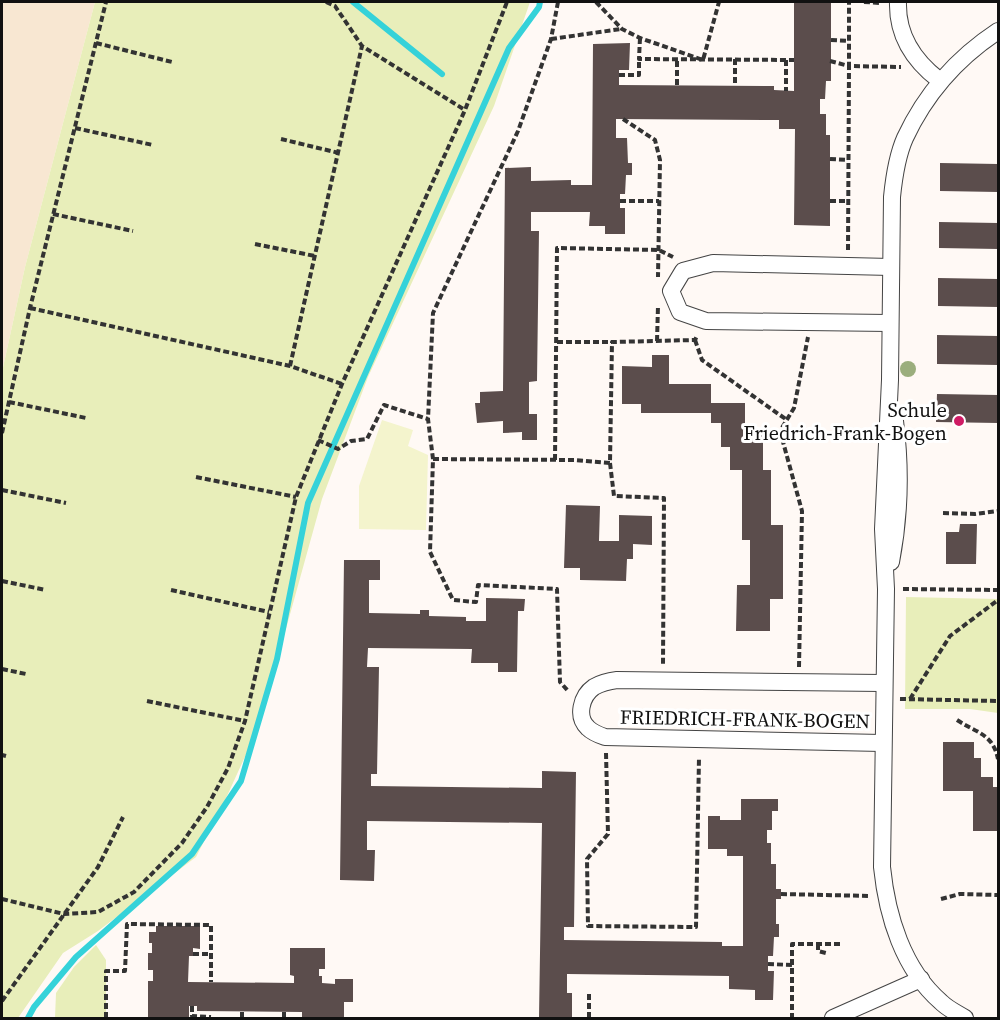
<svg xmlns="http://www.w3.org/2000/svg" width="1000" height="1020" font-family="'Source Serif 4',serif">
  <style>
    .farmland { fill: #f8e7d2 }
    .green { fill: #e8eeba }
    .pitch { fill: #f4f4cd }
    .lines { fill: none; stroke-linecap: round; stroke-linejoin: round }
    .stream { stroke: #35d2d9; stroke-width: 6 }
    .building { fill: #5b4d4c }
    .street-casing { stroke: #444; stroke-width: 18 }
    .path { stroke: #333; stroke-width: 4; stroke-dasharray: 6 3; stroke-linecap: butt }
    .street { stroke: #fff; stroke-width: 16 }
    .tree { fill: #9bae7d }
    .poi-dot { fill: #cf1b64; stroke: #fff; stroke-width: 2 }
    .labels { text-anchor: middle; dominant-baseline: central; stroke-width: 6; stroke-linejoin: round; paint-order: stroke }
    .poi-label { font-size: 20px; fill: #111; stroke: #fff; text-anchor: end }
    .street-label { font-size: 20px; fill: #111; stroke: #fff }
  </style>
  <rect width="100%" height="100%" fill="#fff9f5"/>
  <!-- farmland -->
  <polygon class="farmland" points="2,2 95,2 25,267 2,372"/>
  <!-- green -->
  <g class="green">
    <polygon points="95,2 530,2 494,106 368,377 322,499 259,726 227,796 196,857 98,931 63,953 18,1018 2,1018 2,372 25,267"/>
    <polygon points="906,597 998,599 998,713 970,709 905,709"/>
    <polygon points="96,945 106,960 106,1018 55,1018 56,993 74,967"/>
  </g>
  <!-- pitch -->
  <polygon class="pitch" points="382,420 413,430 408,446 428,455 426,530 359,529 359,486"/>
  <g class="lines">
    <!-- stream -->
    <g class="stream">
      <polyline points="353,2 442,74"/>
      <polyline points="28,1018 34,1007 76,957 192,854 241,781 277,659 308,503 509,48 539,7 540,2"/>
    </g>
  </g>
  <!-- building -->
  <g class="building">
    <polygon points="794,2 831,2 831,81 826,81 825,99 820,99 820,114 826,114 826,135 830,135 830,226 794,225 795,129 779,129 779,120 616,119 616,138 627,138 628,163 632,163 632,175 626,175 625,194 620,194 620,208 625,208 625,234 605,234 605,226 589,226 590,212 531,212 531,231 539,231 537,381 529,382 529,414 537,414 537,440 522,440 522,432 503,433 503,421 477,423 475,403 480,403 480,392 503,391 505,168 531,167 531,181 571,180 571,185 592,185 593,44 630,43 629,70 619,70 619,85 774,86 774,90 794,91"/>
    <polygon points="940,163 998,164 998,192 940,191"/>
    <polygon points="939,222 998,223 998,249 939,248"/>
    <polygon points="938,278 998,279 998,307 938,306"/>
    <polygon points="937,335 998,336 998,365 937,364"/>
    <polygon points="652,355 669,355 669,384 711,384 711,403 745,403 745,433 763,433 763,470 771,470 771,525 783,525 783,599 770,599 770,631 736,631 737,585 750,585 750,540 742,540 742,470 730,470 730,447 721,447 721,423 711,423 711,413 641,413 641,404 622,404 622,366 652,367"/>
    <polygon points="937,394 998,395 998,423 936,422"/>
    <polygon points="566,505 600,506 599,541 619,541 619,515 652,516 652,545 633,544 633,559 627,559 626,581 580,580 580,568 564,568"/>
    <polygon points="960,524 977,524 976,564 946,564 946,532 959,532"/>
    <polygon points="344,560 380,560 380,580 369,580 369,613 420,614 420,610 429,610 429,616 466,617 466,621 486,621 486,598 525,599 524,611 518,611 517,672 498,672 498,663 471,663 472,649 368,648 367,667 379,667 377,774 371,774 371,786 542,788 542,771 576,772 574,927 564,927 564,940 722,942 722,946 743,946 743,856 727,856 727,849 708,849 708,816 720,816 720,820 741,820 741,799 778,799 778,811 772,811 772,830 767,830 767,843 771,843 771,864 776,864 776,889 781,889 781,899 776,899 776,924 779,924 779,937 774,937 773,956 768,956 768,971 774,971 773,1000 755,1000 755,990 729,989 729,976 567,974 567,993 572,993 572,1018 539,1018 542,823 367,821 367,850 375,850 374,881 340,880"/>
    <polygon points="943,742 974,742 974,758 981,758 981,777 993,777 993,787 998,787 998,831 973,831 973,791 943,791"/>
    <polygon points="156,926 200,926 200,949 193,948 193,956 189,956 188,982 294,983 294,976 290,975 290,948 325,948 325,969 319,969 319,976 322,976 322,983 335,984 335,979 353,979 353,1002 344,1002 344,1018 302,1018 302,1012 197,1011 197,1006 189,1006 189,1018 148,1018 148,981 153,981 153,970 148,970 148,953 152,953 152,943 149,943 149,932 156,932"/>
  </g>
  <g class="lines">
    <defs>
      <g id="street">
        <path d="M898,2c-1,33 15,58 41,78"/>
        <polyline points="890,323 706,321 680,312 671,291 683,271 713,263 891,267"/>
        <path d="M891,562c9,-47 10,-94 4,-141"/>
        <path d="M882,743l-277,-6c-6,-2 -12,-4 -17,-9 -12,-11 -7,-32 6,-41 7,-4 15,-6 23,-7l266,3"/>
        <polyline points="833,1018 921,979"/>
        <path d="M965,1018c-8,-5 -17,-9 -24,-16 -38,-33 -54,-86 -59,-135l4,-278 -3,-60 7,-149 2,-183c2,-20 5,-41 13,-59 21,-45 52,-80 93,-107"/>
      </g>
    </defs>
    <!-- street casing -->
    <use href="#street" class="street-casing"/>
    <!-- path -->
    <g class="path">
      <polyline points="326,2 335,6 362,46 465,110"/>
      <polyline points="558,2 551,39 518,131 433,313 428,419 433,459 430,552 453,600 476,602 478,585 557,589 560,682 569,692"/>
      <polyline points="596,2 622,29 640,38 703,60 719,2"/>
      <polyline points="864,2 881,3"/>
      <polyline points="640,38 639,59 794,60"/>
      <polyline points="551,39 621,29"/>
      <polyline points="831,40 849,41"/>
      <polyline points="96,43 172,62"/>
      <polyline points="735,59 735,86"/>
      <polyline points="786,60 786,91"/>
      <polyline points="830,61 849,66 849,2"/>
      <polyline points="619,75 639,75 639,59"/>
      <polyline points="677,85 677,59"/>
      <polyline points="623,119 655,140 660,160 658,277"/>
      <polyline points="75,128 153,145"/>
      <polyline points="281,139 339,153"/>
      <polyline points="830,159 848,160"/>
      <polyline points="620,201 659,201"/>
      <polyline points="830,201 848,201"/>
      <polyline points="53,214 133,231"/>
      <polyline points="255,244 315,256"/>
      <polyline points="848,250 849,66 901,67"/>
      <polyline points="30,308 290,366 342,384"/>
      <polyline points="695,340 702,360 787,420"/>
      <polyline points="657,341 658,306"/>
      <polyline points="557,342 612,342"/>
      <polyline points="290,366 362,46"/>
      <polyline points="9,402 86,418"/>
      <polyline points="2,433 30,308 106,2"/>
      <polyline points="318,440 338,449 351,441 367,439 384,405 428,419"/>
      <polyline points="433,459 574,460 610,463 612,342 695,340 697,336"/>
      <polyline points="555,460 557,248 659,250 673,257"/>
      <polyline points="610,463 614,496 664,498 663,665"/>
      <polyline points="196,477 296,497"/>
      <polyline points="2,490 66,503"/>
      <polyline points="943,513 975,514 998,511"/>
      <polyline points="2,581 46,590"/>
      <polyline points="903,589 998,590"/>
      <polyline points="171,590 269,612"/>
      <polyline points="799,667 802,511 780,431 794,408 808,337"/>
      <polyline points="2,669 26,674"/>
      <polyline points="900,699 998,701"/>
      <polyline points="910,699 950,636 998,600"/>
      <polyline points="147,701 245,721"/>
      <path d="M957,720c20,13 36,14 41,39"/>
      <polyline points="606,753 608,834 587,859 588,926 696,927 699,757"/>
      <polyline points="2,755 6,756"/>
      <polyline points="781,894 870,896"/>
      <polyline points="2,899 64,914 98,912 134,892 182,843 207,807 228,768 245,721 296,497 342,384 465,110 507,2"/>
      <polyline points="941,899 960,894 998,895"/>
      <polyline points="818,944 818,951 826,953"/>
      <polyline points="193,954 211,954"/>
      <polyline points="768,964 792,965 792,1018"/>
      <polyline points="792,965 792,944 841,944"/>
      <polyline points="2,1001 98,867 123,817"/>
      <polyline points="192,1006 192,1016 211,1017"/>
      <polyline points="106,1018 106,971 125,971 127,924 211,925 211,982"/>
      <polyline points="242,1018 242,1011"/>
      <polyline points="284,1018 284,1012"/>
      <polyline points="589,1018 589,991"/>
    </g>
    <!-- street -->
    <use href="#street" class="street"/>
  </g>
  <!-- trees -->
  <circle class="tree" cx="908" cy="369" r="8"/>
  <!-- markers -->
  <circle class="poi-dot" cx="959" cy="421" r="6"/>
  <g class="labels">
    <!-- poi labels -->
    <g class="poi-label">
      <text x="947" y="410">Schule<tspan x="947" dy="23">Friedrich-Frank-Bogen</tspan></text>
    </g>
    <!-- street labels -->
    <g class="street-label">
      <text transform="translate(745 719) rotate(1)">FRIEDRICH-FRANK-BOGEN</text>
    </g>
  </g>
  <!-- border -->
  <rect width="1000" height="1020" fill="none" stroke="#111111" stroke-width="6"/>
</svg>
